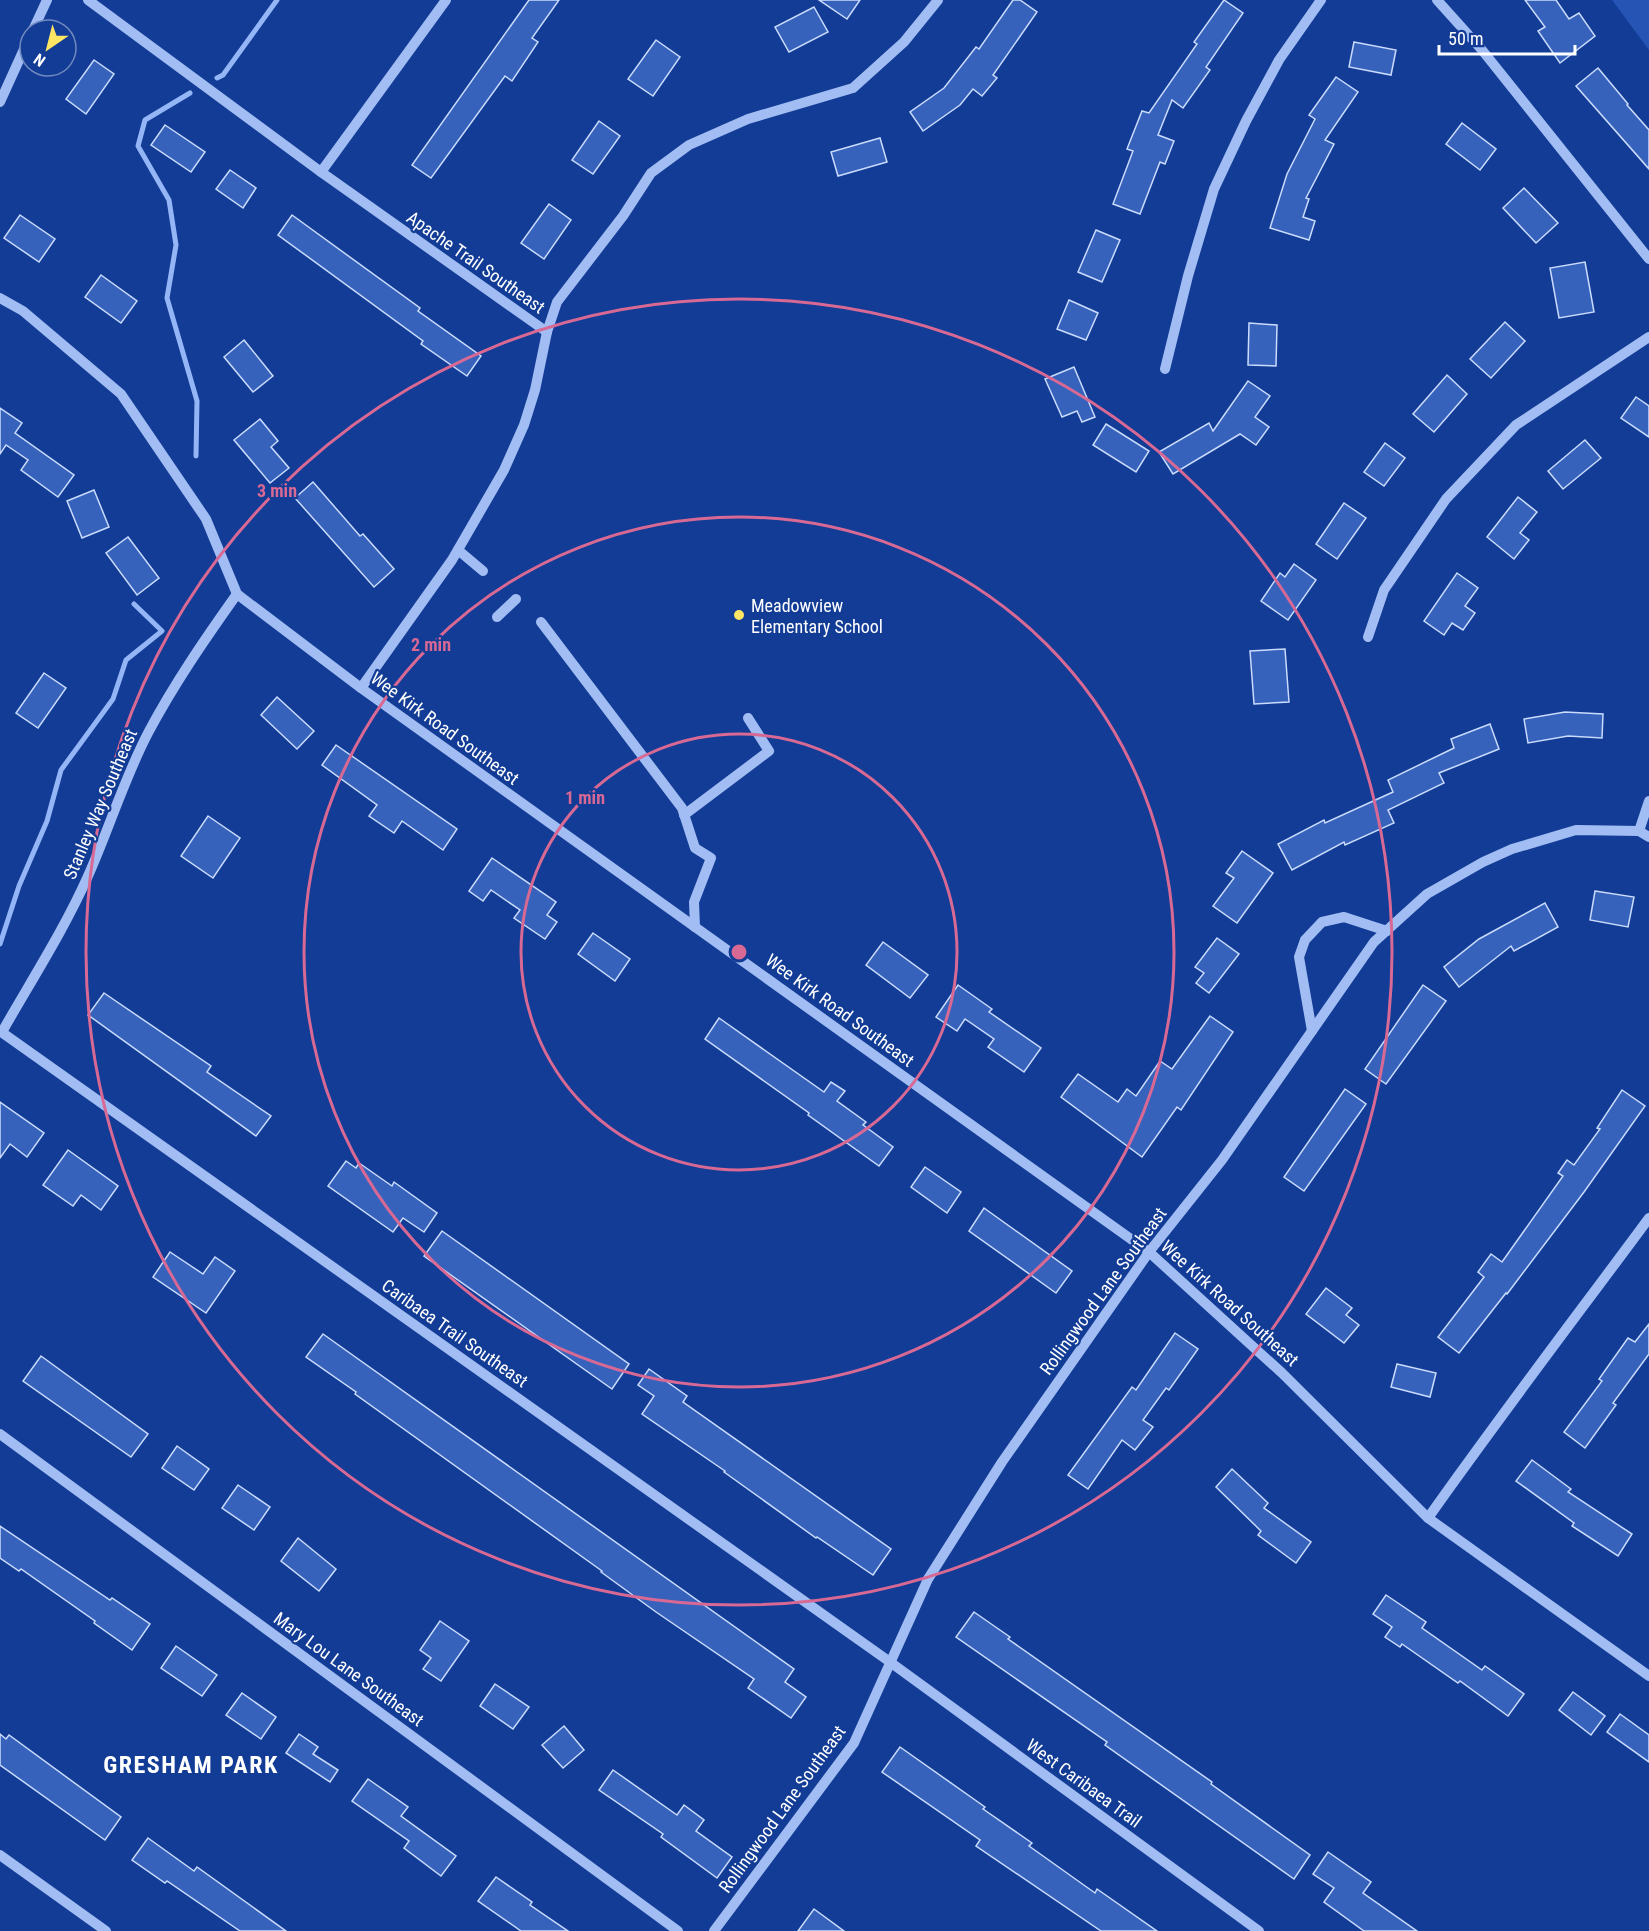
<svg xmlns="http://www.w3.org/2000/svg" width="1649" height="1931" font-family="'Roboto Condensed',sans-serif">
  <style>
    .green { fill: #2554b4 }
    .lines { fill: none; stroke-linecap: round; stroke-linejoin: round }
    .stream { stroke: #94b5f6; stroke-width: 5 }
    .building { fill: #3662bc; stroke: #cadbfd; stroke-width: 1.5 }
    .minor { stroke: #a2bdf3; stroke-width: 10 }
    .ring { fill: none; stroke: #d76994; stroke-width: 3 }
    .poi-dot { fill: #ffe564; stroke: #123c95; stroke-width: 2 }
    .labels { text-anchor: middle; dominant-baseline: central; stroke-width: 4.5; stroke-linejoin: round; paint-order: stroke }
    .street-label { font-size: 18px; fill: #fff; stroke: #123c95 }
    .poi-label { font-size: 18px; fill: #fff; stroke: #123c95; text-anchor: start }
    .district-label { font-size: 24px; font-weight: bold; letter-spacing: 1.5px; fill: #fff; stroke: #123c95 }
    .centre { fill: #d76994; stroke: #123c95; stroke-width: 3 }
    .ring-label { font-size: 18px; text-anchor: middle; font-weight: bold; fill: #d76994; stroke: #123c95; stroke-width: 4.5; stroke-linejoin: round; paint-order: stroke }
  </style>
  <rect width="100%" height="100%" fill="#123c95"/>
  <!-- green -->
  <polygon class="green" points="1612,0 1649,0 1649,50"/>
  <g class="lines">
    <!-- stream -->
    <g class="stream">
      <polyline points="217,78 223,75 277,0"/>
      <polyline points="190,93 145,120 138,146 169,200 176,245 167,298 197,401 196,456"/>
      <polyline points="0,944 19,886 47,821 61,770 113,699 126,660 162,631 134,604"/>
    </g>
  </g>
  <!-- building -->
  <g class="building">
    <polygon points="529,0 559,0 532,38 538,42 512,81 505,76 431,178 412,165"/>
    <polygon points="819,0 860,0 847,19"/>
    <polygon points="1013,0 1020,0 1037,12 993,75 997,78 982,96 973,89 960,105 923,131 910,112 944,88 976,47 979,49"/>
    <polygon points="1224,0 1243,13 1206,67 1210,70 1183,108 1172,100 1158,135 1174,141 1165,164 1160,162 1140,214 1113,204 1133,151 1127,149 1142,111 1149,113 1197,44 1194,42"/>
    <polygon points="1525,0 1556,0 1569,19 1579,13 1595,36 1560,63 1538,31 1545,27"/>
    <polygon points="814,7 828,32 789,52 775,27"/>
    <polygon points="656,40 680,57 653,96 628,79"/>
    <polygon points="1354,42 1396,50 1391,75 1349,67"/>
    <polygon points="94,60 114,74 86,114 66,99"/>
    <polygon points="1598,68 1628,104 1627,105 1649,130 1649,169 1576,86"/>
    <polygon points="1336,77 1358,92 1325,140 1334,144 1306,198 1309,199 1303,217 1315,221 1309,240 1270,228 1287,174 1315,119 1309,115"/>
    <polygon points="599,121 620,136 593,174 572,160"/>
    <polygon points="1462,123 1496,149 1480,170 1446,144"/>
    <polygon points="165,125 205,152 191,172 151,145"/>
    <polygon points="880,138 887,162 838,176 831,152"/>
    <polygon points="230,170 256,188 243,208 216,189"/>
    <polygon points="1524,188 1558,223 1536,243 1503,208"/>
    <polygon points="549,204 571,220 544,259 521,243"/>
    <polygon points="20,215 55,239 39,262 4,238"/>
    <polygon points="292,215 420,308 418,311 481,356 467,376 421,344 423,341 278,235"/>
    <polygon points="1096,230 1120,240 1102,282 1078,272"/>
    <polygon points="1585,262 1594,312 1559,318 1550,268"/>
    <polygon points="101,275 137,301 121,323 85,297"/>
    <polygon points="1069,300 1098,313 1086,340 1057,329"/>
    <polygon points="1505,322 1525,341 1491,378 1470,359"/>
    <polygon points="1249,323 1277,325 1276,366 1248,365"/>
    <polygon points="244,340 273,376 253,392 224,357"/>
    <polygon points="1074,367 1095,417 1082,422 1077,411 1062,417 1045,379"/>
    <polygon points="1447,375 1467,394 1434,432 1413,414"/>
    <polygon points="1248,381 1270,396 1255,417 1269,427 1256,445 1240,434 1173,474 1159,452 1209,423 1213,431"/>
    <polygon points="1636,397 1649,406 1649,437 1621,418"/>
    <polygon points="0,408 22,423 15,433 74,475 58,497 21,470 28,460 6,445 0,454"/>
    <polygon points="260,419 278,441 271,447 289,468 270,483 234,440"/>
    <polygon points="1106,424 1149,451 1136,472 1093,445"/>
    <polygon points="1585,440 1601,458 1563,489 1548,471"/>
    <polygon points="1385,443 1405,458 1384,486 1364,472"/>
    <polygon points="313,482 360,536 363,534 394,569 374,587 295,498"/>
    <polygon points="94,490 109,527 82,538 67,501"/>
    <polygon points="1518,497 1537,512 1520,533 1529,540 1514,559 1487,537"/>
    <polygon points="1344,503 1366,518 1337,559 1316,544"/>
    <polygon points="128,537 159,578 137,595 106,553"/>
    <polygon points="1294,564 1316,580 1288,620 1261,601 1280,573 1285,577"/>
    <polygon points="1457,573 1478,588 1465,606 1475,613 1463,630 1452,623 1444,635 1424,621"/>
    <polygon points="1285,649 1289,702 1254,704 1250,651"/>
    <polygon points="44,673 66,688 38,728 16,713"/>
    <polygon points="277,697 314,731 297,749 261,715"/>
    <polygon points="1565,712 1603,714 1602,738 1568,736 1528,743 1524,719"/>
    <polygon points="1490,724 1499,749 1439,773 1444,783 1388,810 1394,823 1345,845 1344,842 1292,870 1278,844 1324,820 1325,823 1393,792 1388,780 1454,748 1451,739"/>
    <polygon points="336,745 457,829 443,850 402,821 394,833 369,816 377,805 322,765"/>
    <polygon points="208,816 240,838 213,878 181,856"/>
    <polygon points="1242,851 1273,873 1237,923 1213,906 1234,878 1226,873"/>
    <polygon points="492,858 556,902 547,915 557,922 545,939 514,918 520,910 491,890 483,901 469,891"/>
    <polygon points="1595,891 1634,897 1628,927 1590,920"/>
    <polygon points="1545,903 1558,927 1514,951 1511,946 1459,987 1444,967 1479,939"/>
    <polygon points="593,933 630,959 615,981 578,954"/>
    <polygon points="1217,938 1239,954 1209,993 1196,983 1204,973 1195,967"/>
    <polygon points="883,942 928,975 910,998 866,965"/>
    <polygon points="958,985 992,1009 989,1012 1041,1048 1024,1072 988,1047 994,1039 965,1019 957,1031 936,1017"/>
    <polygon points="1423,985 1446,1001 1386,1084 1365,1069"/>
    <polygon points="104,993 211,1066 207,1072 271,1116 256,1136 88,1015"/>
    <polygon points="1210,1016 1233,1032 1181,1110 1177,1107 1142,1157 1061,1097 1078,1074 1118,1102 1127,1089 1136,1096 1160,1061 1172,1069"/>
    <polygon points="719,1018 824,1092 831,1082 845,1091 837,1101 866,1122 863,1125 893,1147 879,1166 808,1115 809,1113 705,1039"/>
    <polygon points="1345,1089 1366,1104 1304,1191 1284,1177"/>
    <polygon points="1622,1090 1645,1106 1584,1192 1507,1294 1506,1293 1459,1353 1438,1337 1484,1277 1478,1272 1491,1254 1502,1262 1563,1176 1558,1173 1567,1160 1574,1165 1600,1129 1597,1128"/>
    <polygon points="0,1102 44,1133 27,1157 10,1144 0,1158"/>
    <polygon points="68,1150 118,1186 101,1210 81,1195 73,1206 43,1185"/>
    <polygon points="346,1161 356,1168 359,1163 392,1186 394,1182 437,1213 424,1232 403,1218 393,1232 328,1186"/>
    <polygon points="925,1167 961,1192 947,1213 911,1187"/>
    <polygon points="984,1208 1072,1271 1056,1293 969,1231"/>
    <polygon points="442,1231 629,1364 612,1389 424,1256"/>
    <polygon points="170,1252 203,1274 215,1257 235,1271 206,1313 153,1277"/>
    <polygon points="1326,1288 1352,1308 1346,1315 1359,1325 1344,1343 1306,1314"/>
    <polygon points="1649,1324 1649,1354 1613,1403 1616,1405 1585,1448 1564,1432 1602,1381 1599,1379 1628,1338 1635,1342"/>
    <polygon points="1175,1333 1198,1349 1169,1390 1166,1388 1143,1420 1153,1427 1135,1450 1122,1440 1088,1489 1068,1475 1132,1387 1136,1390"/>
    <polygon points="323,1334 794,1669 785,1682 806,1697 791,1718 748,1688 754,1679 656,1612 601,1572 602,1571 355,1394 356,1392 306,1357"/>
    <polygon points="41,1356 148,1434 131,1457 23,1381"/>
    <polygon points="1397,1364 1436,1373 1430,1397 1391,1387"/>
    <polygon points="649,1369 687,1396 683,1402 891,1549 873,1575 817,1537 816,1538 724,1472 725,1471 642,1414 654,1396 638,1385"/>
    <polygon points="177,1446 209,1469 194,1490 162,1468"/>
    <polygon points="1532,1460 1571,1489 1568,1492 1632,1534 1618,1556 1572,1526 1574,1523 1516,1481"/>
    <polygon points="1232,1469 1268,1503 1264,1508 1311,1542 1296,1563 1258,1535 1261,1531 1216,1487"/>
    <polygon points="238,1485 270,1507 254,1530 222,1508"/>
    <polygon points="0,1526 110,1600 112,1598 150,1624 132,1650 94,1623 95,1621 21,1569 19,1571 0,1558"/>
    <polygon points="298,1538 336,1569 319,1591 281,1561"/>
    <polygon points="1386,1595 1426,1622 1422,1628 1482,1670 1485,1666 1524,1694 1508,1716 1460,1681 1458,1683 1402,1644 1400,1647 1385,1637 1392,1627 1373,1614"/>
    <polygon points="974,1612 1010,1637 1008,1639 1212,1782 1211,1784 1310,1855 1294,1879 1105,1745 1107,1742 956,1637"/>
    <polygon points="440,1621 469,1641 441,1681 423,1669 431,1658 420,1650"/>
    <polygon points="176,1646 217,1675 202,1696 161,1668"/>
    <polygon points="495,1684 529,1707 513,1729 480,1706"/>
    <polygon points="1573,1692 1605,1716 1591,1735 1559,1710"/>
    <polygon points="242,1693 276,1717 261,1739 226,1715"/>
    <polygon points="1620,1714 1649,1735 1649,1762 1607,1732"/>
    <polygon points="564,1726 584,1750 563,1768 542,1745"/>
    <polygon points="0,1734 6,1739 9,1735 121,1817 105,1840 0,1765"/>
    <polygon points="299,1734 318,1747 313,1754 338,1770 330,1782 286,1753"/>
    <polygon points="900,1747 985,1807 983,1809 1032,1843 1029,1846 1095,1893 1097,1889 1157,1931 1101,1931 976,1846 980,1840 882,1772"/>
    <polygon points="613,1770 677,1815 684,1805 704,1820 696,1831 732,1857 717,1878 661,1837 663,1834 599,1790"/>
    <polygon points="368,1779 408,1807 401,1816 456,1856 441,1876 404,1848 409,1841 352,1801"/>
    <polygon points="148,1838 194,1871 197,1867 286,1931 240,1931 167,1881 165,1883 132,1860"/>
    <polygon points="1328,1852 1371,1882 1363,1893 1417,1931 1364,1931 1324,1902 1334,1888 1313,1874"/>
    <polygon points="496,1877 532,1902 530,1905 568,1931 521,1931 478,1901"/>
    <polygon points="814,1909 844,1931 798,1931"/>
  </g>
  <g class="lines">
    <!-- minor -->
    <g class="minor">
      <polyline points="88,0 321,172 547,332"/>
      <polyline points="1437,0 1482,50 1649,259"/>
      <polyline points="33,30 47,0"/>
      <polyline points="0,102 30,36"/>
      <polyline points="321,172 446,0"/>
      <polyline points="0,298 23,311 121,394 206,519 237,594 361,688 1149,1252 1282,1373 1428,1518 1649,1676"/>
      <polyline points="1165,369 1188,276 1214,189 1246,121 1279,60 1321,0"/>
      <polyline points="458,550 483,571"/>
      <polyline points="497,617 516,599"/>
      <polyline points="541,622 682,808 695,848 711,858 694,902 695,927"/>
      <polyline points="1368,637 1384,590 1446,499 1516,425 1649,337"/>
      <polyline points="361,688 452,560 504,470 524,425 535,390 547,332 557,302 623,216 651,173 689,145 748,119 853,88 904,42 938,0"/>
      <polyline points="684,815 769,751 748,718"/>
      <polyline points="1639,831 1649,801"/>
      <polyline points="0,1031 890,1662 1259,1931"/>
      <polyline points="1312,1031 1299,957 1305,940 1322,922 1344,917 1387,931"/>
      <path d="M2,1032c29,-51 62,-102 86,-156 21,-47 36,-97 60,-143 26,-49 57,-94 89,-139"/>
      <polyline points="0,1434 678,1931"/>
      <path d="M1428,1518c72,-102 147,-200 221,-300"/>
      <polyline points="0,1855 106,1931"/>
      <polyline points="714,1931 854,1743 928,1579 1002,1462 1149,1252 1222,1160 1374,942 1427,894 1483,862 1512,849 1576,830 1639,831 1649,837"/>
    </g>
  </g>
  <!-- distance rings -->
  <g class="ring">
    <circle cx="739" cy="952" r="218"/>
    <circle cx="739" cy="952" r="435"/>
    <circle cx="739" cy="952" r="653"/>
  </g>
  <!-- markers -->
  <circle class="poi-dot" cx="739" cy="615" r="6"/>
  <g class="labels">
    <!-- street labels -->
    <g class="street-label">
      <text transform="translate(476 262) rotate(35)">Apache Trail Southeast</text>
      <text transform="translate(445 728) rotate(36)">Wee Kirk Road Southeast</text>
      <text transform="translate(100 804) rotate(-67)">Stanley Way Southeast</text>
      <text transform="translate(840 1010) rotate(36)">Wee Kirk Road Southeast</text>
      <text transform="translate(1103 1291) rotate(-54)">Rollingwood Lane Southeast</text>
      <text transform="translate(1230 1303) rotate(42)">Wee Kirk Road Southeast</text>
      <text transform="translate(455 1333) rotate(35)">Caribaea Trail Southeast</text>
      <text transform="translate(349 1669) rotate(36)">Mary Lou Lane Southeast</text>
      <text transform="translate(1084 1783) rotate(36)">West Caribaea Trail</text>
      <text transform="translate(782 1809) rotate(-54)">Rollingwood Lane Southeast</text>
    </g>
    <!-- poi labels -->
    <g class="poi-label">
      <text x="751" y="605">Meadowview<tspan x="751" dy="21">Elementary School</tspan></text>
    </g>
    <!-- district labels -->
    <g class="district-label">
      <text x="191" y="1765">GRESHAM PARK</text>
    </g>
  </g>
  <circle cx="739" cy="952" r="9" class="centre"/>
  <g class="ring-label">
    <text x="277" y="497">3 min</text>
    <text x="431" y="651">2 min</text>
    <text x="585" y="804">1 min</text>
  </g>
  <!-- north arrow -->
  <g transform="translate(48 48) rotate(215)"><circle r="28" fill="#123c95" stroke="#718abf" stroke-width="1.5"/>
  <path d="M0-4.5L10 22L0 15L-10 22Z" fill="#ffe564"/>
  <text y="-9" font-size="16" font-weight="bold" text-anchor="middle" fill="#ffffff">N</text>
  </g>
  <!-- scale -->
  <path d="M1439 45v9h136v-9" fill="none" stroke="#ffffff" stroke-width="3"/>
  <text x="1448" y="45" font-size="18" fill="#ffffff" stroke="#123c95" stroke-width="4.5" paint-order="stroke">50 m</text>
</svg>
